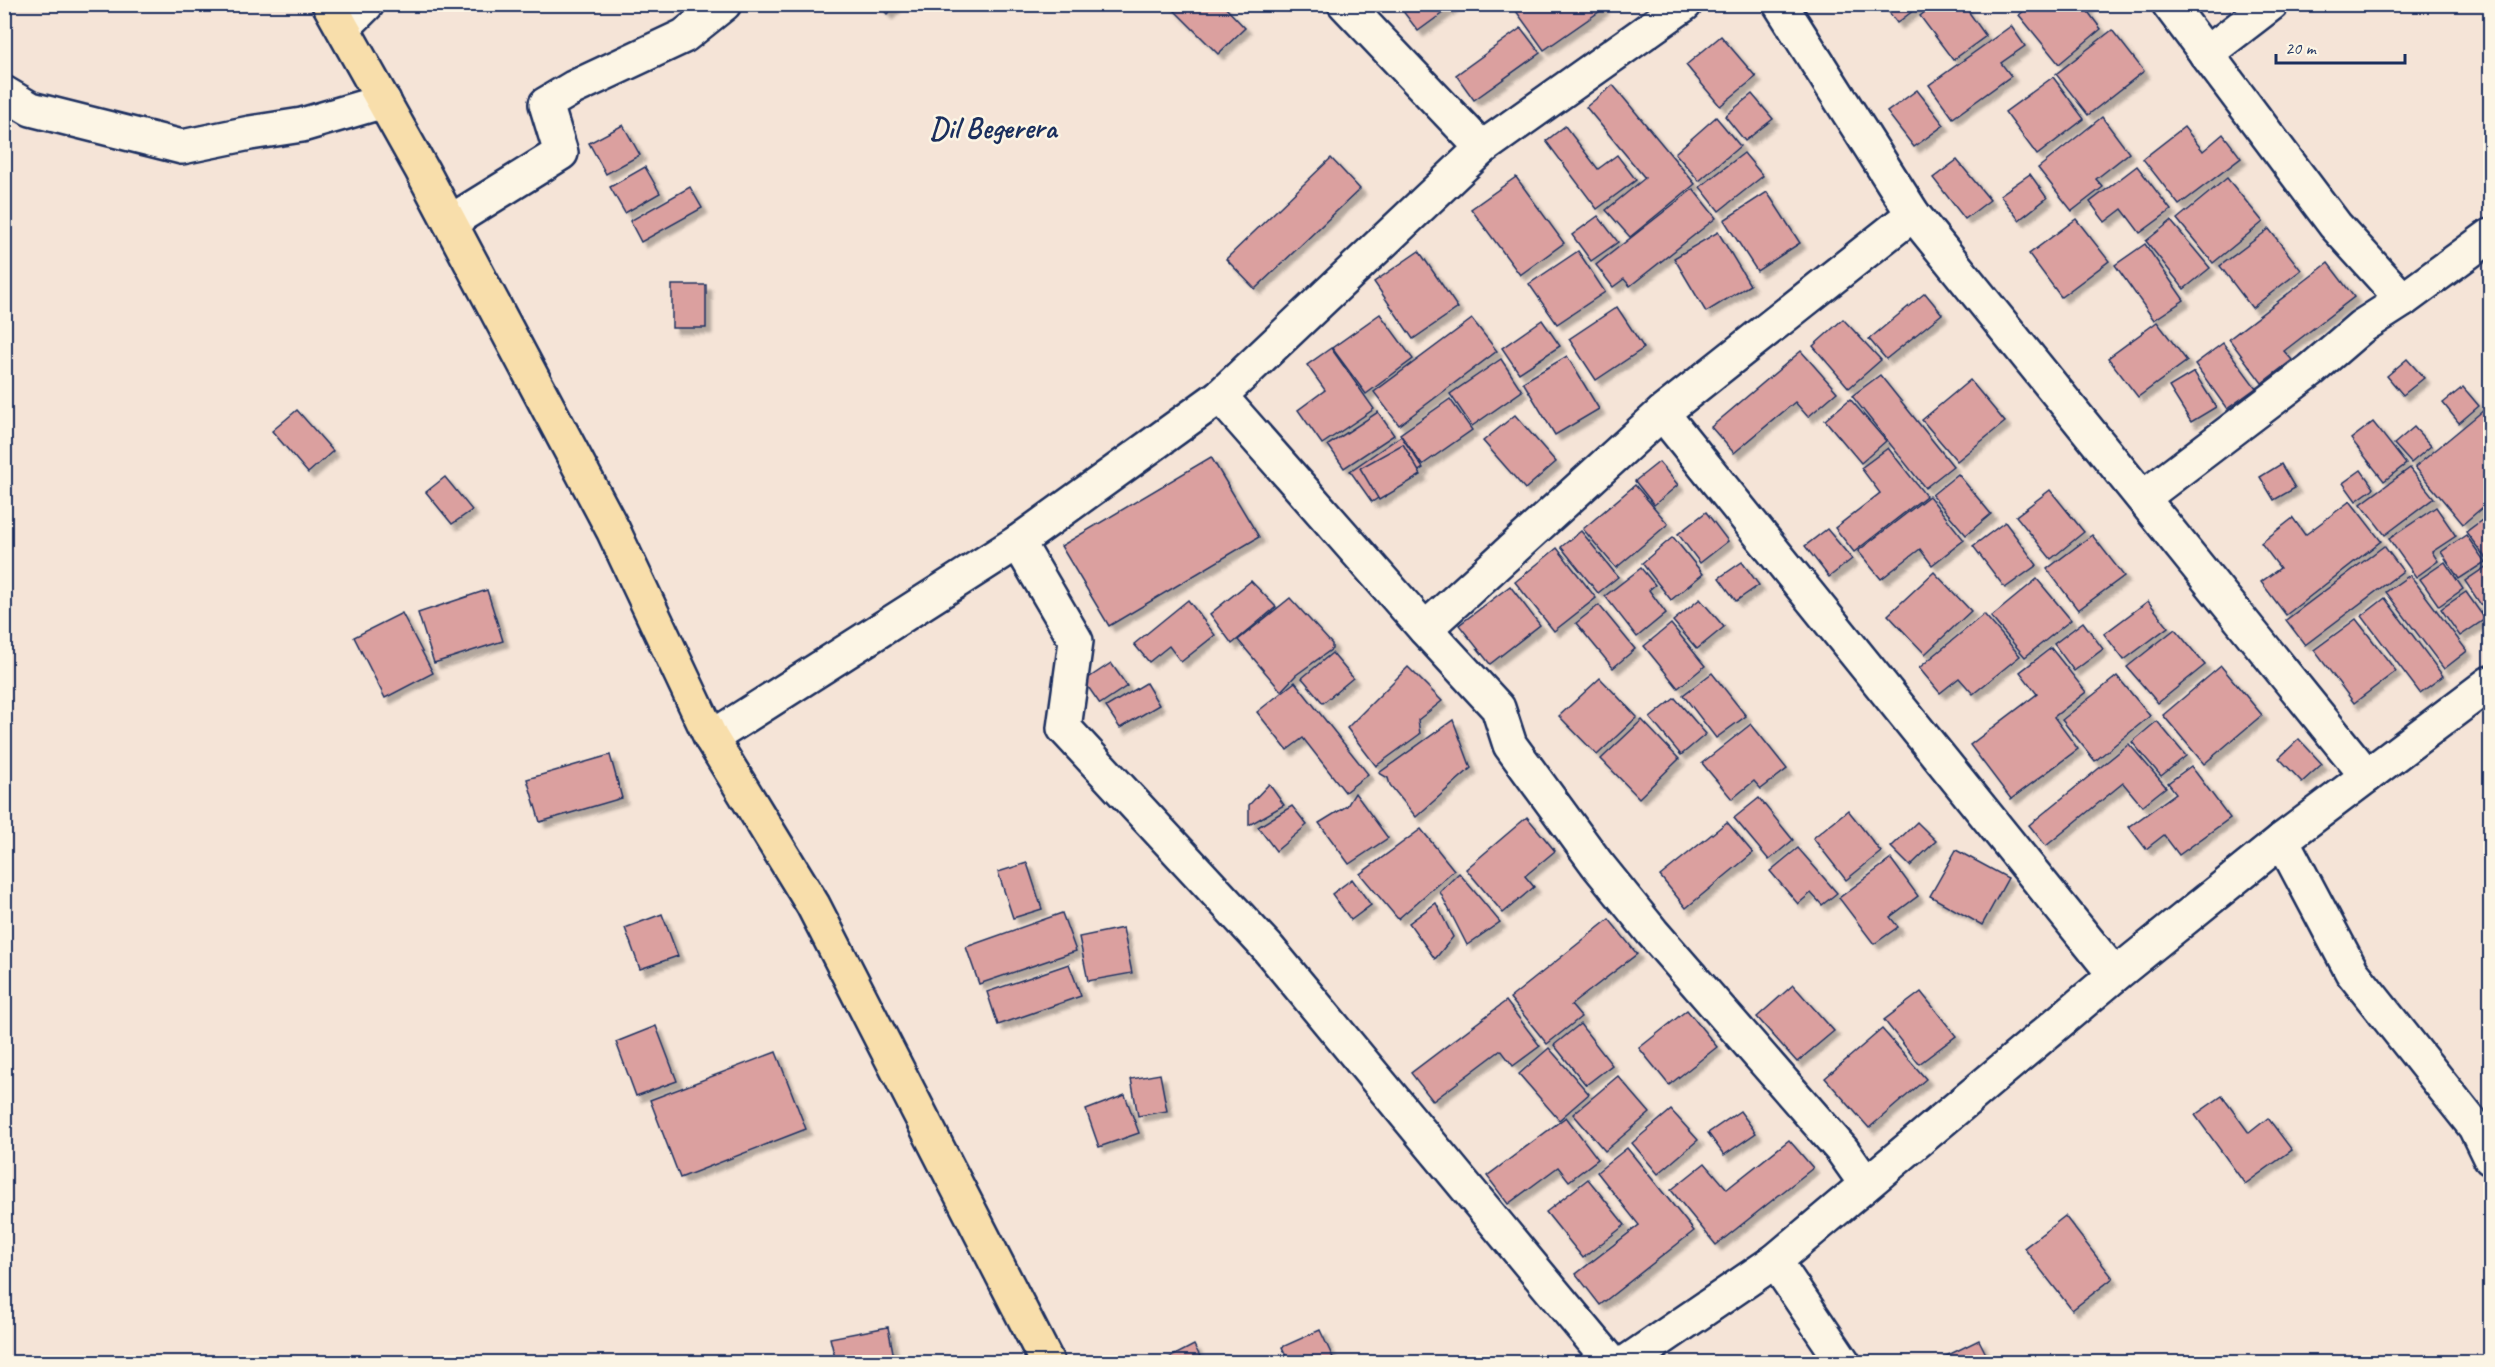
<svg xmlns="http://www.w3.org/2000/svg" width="2495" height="1367" font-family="Caveat,sans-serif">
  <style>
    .building { fill: #dba09f; stroke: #1b2f5e; stroke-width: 1.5; filter: url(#shadow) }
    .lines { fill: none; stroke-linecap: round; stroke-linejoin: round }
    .street-casing { stroke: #1b2f5e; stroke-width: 38 }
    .primary-casing { stroke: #1b2f5e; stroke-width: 38 }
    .street { stroke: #fcf5e5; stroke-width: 33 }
    .primary { stroke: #f8deab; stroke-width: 33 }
    .labels { text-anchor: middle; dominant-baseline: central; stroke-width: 5; stroke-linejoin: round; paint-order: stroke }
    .district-label { font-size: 30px; font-weight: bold; fill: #1b2f5e; stroke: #fcf5e5 }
  </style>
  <defs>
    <filter id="shadow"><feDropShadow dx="5.5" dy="5.5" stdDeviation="1.5" flood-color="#0004"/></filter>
  </defs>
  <rect width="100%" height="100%" fill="#f5e4d7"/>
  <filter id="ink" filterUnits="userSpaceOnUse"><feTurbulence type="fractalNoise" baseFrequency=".0167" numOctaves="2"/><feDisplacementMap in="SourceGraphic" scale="12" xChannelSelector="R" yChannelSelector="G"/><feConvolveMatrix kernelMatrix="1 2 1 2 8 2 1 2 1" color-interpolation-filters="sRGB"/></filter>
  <g filter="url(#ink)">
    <!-- building -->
    <g class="building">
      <polygon points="878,4 897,4 887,14"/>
      <polygon points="1168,4 1222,4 1245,28 1218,54"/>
      <polygon points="1402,4 1455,4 1418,31 1399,6"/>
      <polygon points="1511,4 1600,4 1603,9 1544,50"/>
      <polygon points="1883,4 1922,4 1897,23"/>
      <polygon points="1935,4 1963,4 1986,36 1953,60 1920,16"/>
      <polygon points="2032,4 2092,4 2086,9 2101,29 2059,64 2019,15"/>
      <polygon points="2011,26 2025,46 2001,63 2011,76 1953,118 1929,85"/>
      <polygon points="1521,28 1540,53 1474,100 1456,75"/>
      <polygon points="2112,30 2144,71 2088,115 2056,74"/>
      <polygon points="1721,36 1756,77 1720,106 1686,65"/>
      <polygon points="2053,77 2084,119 2037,155 2005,112"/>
      <polygon points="1613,85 1695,184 1630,237 1606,210 1645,178 1586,107"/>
      <polygon points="1917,90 1944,125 1914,147 1887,112"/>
      <polygon points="1752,94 1773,119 1745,141 1725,116"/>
      <polygon points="1716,117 1740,146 1699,181 1675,153"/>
      <polygon points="2102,117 2129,153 2096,179 2103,187 2072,211 2038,168"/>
      <polygon points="623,125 640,155 606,174 589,143"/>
      <polygon points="1565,126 1598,169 1617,155 1636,180 1597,209 1546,141"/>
      <polygon points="2184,127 2203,151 2223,134 2241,158 2179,205 2143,159"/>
      <polygon points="1744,153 1763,176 1719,211 1700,187"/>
      <polygon points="1331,158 1360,189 1255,289 1226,259"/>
      <polygon points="1957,160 1990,200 1965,219 1933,178"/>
      <polygon points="2137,166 2171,210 2140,233 2122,209 2105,222 2090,202"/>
      <polygon points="645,167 660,193 625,213 610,187"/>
      <polygon points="2030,174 2047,198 2019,220 2000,195"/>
      <polygon points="1516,177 1564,243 1520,275 1471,209"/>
      <polygon points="2227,178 2263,222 2213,263 2177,219"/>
      <polygon points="690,187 702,208 641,242 630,221"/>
      <polygon points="1693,189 1716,218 1630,286 1624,279 1613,287 1596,265"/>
      <polygon points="1767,192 1800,243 1757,271 1724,220"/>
      <polygon points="1598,216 1618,242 1591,261 1572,235"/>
      <polygon points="2076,219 2109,261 2061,297 2029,254"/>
      <polygon points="2171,221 2210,268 2184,289 2146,241"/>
      <polygon points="2269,229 2301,270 2252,308 2220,266"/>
      <polygon points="1718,232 1750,285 1706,312 1674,258"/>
      <polygon points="2145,244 2184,300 2154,320 2115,265"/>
      <polygon points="1419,251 1458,308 1413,339 1374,282"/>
      <polygon points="1578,251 1605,292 1557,324 1529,284"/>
      <polygon points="2328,263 2354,297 2284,351 2292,360 2262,383 2229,339"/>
      <rect x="672" y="285" width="34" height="43"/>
      <polygon points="1925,293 1942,314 1886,359 1869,339"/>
      <polygon points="1617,307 1644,348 1596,380 1569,339"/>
      <polygon points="1380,314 1413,359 1366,394 1332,348"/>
      <polygon points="1472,319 1497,351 1399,425 1374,392"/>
      <polygon points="1843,319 1881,360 1849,388 1813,346"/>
      <polygon points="1542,320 1560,346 1519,373 1502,348"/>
      <polygon points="2157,322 2187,361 2138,397 2108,358"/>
      <polygon points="2223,343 2256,388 2227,409 2195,364"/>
      <polygon points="1331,348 1374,409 1322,444 1298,410 1325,390 1307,365"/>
      <polygon points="1801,351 1837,392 1808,417 1795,402 1734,453 1711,427"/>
      <polygon points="1567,356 1599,409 1555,435 1523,382"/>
      <polygon points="1501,359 1522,391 1472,426 1450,394"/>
      <polygon points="2407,359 2424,378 2403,395 2387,376"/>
      <polygon points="2194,372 2216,407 2191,422 2169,387"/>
      <polygon points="1880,375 1953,466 1925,488 1852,396"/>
      <polygon points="1970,380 2005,422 1957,461 1922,420"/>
      <polygon points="2463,387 2479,406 2459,423 2443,403"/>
      <polygon points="1450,399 1472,430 1422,465 1400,434"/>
      <polygon points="1850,399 1886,441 1861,463 1825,420"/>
      <polygon points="2490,405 2490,501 2463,524 2415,467"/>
      <polygon points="297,410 333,451 308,473 272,431"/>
      <polygon points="1378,412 1394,435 1344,468 1328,445"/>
      <polygon points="1515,415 1556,462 1525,489 1483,441"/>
      <polygon points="2373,422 2406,464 2384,481 2351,439"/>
      <polygon points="2414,427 2431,446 2411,463 2394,444"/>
      <polygon points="1401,436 1423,468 1372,502 1350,471"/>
      <polygon points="1403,444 1421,475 1379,500 1360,468"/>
      <polygon points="1888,448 1926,496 1854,552 1835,528 1880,493 1861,468"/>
      <polygon points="1211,457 1259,537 1109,626 1061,546"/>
      <polygon points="1659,462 1678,485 1654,505 1635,481"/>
      <polygon points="2281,464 2295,488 2274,500 2260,477"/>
      <polygon points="2410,468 2434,498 2385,535 2361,504"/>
      <polygon points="2361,470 2374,488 2356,501 2343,483"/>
      <polygon points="1958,474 1991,514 1966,535 1932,495"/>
      <polygon points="445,477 472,510 452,524 426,492"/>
      <polygon points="1635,485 1668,524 1616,568 1583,529"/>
      <polygon points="2050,490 2084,532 2051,559 2016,516"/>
      <polygon points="1929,496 1964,540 1932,565 1920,549 1881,579 1858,551"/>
      <polygon points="2350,501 2381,541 2286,615 2261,582 2280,568 2261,543 2293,518 2305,535"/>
      <polygon points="2436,507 2456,536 2432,552 2438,561 2416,577 2389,539"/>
      <polygon points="1706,512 1728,541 1700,563 1678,534"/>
      <polygon points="2490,514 2490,564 2466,532"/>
      <polygon points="2005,522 2037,565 2005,588 1973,546"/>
      <polygon points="1827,529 1852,559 1829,577 1805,546"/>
      <polygon points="1581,531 1618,577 1598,593 1561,547"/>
      <polygon points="2092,535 2124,576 2078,610 2047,569"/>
      <polygon points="2466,535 2485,562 2459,579 2441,552"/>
      <polygon points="1673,537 1703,574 1671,600 1642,563"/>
      <polygon points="2384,546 2403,571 2305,645 2286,620"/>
      <polygon points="1557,548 1596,598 1554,631 1515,582"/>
      <polygon points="1742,562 1759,585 1736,601 1719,578"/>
      <polygon points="2445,562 2463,589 2439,606 2420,579"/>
      <polygon points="2490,564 2490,603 2483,608 2465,581"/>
      <polygon points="1641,568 1655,585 1649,590 1666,613 1637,637 1605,596"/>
      <polygon points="1934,572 1971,611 1925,654 1888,615"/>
      <polygon points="2410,575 2467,651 2444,669 2386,592"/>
      <polygon points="2037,579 2071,620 2025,657 1991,617"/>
      <polygon points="1251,581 1276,607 1232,644 1210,614"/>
      <polygon points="1510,586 1540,625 1490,664 1459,625"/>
      <polygon points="487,590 503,641 434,663 418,613"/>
      <polygon points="2466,592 2485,619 2460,636 2441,609"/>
      <polygon points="1290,598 1332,644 1332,649 1296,675 1281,691 1238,640"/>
      <polygon points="2385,598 2443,676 2420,693 2362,616"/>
      <polygon points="1700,599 1724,627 1697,649 1673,621"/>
      <polygon points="1188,600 1215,635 1181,662 1169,646 1149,662 1134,644"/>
      <polygon points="2148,601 2168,627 2124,660 2104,634"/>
      <polygon points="1599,605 1635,649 1613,668 1576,623"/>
      <polygon points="402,613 433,673 385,698 354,637"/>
      <polygon points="1984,614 2020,656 1973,694 1959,678 1940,693 1919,668"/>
      <polygon points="2356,619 2396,671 2354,703 2314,650"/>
      <polygon points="2083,622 2103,649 2074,671 2054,644"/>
      <polygon points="1671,624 1705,666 1678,688 1644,646"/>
      <polygon points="2175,629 2205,665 2158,703 2127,667"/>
      <polygon points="2051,648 2086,692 2054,717 2078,749 2011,799 1970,745 2037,694 2020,672"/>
      <polygon points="1332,653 1353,678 1323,703 1302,678"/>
      <polygon points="1111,663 1127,686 1100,704 1084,681"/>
      <polygon points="2221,666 2262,715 2204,764 2163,715"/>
      <polygon points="1408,667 1442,701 1418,720 1420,734 1376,766 1347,728"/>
      <polygon points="1712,673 1746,716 1716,738 1683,695"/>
      <polygon points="2117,676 2150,716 2095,761 2062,720"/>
      <polygon points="1600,678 1637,717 1597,755 1559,716"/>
      <polygon points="1295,682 1368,774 1345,792 1303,738 1287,750 1257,712"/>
      <polygon points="1146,683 1159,705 1120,728 1106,707"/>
      <polygon points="1675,698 1706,734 1681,755 1650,718"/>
      <polygon points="1453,720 1471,768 1416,817 1390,785 1388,778 1379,773"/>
      <polygon points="1642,720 1679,759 1639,798 1601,759"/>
      <polygon points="2157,721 2186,756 2161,776 2132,742"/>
      <polygon points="1751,724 1787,769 1761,789 1754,781 1732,799 1702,763"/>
      <polygon points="2299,739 2322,764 2302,782 2279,758"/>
      <polygon points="2129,744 2166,787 2142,806 2123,783 2046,846 2029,825"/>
      <polygon points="610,755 622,798 540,822 527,779"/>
      <polygon points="2191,766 2230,818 2179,855 2164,835 2146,849 2129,827 2176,793 2168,783"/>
      <polygon points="1269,784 1284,805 1249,825 1249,805"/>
      <polygon points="1355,793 1388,838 1349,864 1319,823 1347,806"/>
      <polygon points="1759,798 1793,840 1769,860 1734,818"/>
      <polygon points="1292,806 1307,825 1276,851 1258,827"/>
      <polygon points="1848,810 1881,852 1846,880 1813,838"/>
      <polygon points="1527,817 1555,851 1525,876 1534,887 1503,913 1466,869"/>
      <polygon points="1727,822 1753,853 1686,908 1660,876"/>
      <polygon points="1917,822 1936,841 1910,866 1891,847"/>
      <polygon points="1421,829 1454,870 1398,919 1360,874"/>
      <polygon points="1798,848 1837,893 1822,905 1811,893 1798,904 1770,871"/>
      <polygon points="1956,850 2008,878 1982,925 1930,896"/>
      <polygon points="1891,859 1918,896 1890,917 1898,927 1874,944 1839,898"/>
      <polygon points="1027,863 1042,909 1013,918 998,872"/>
      <polygon points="1459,873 1500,922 1467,945 1440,892"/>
      <polygon points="1352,879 1371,905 1351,920 1332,894"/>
      <polygon points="1436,903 1453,937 1435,959 1409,923"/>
      <polygon points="1062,913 1076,951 979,984 966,947"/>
      <polygon points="662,914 678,956 640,969 625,928"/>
      <polygon points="1609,919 1637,954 1571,1005 1581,1017 1547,1044 1510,998"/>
      <polygon points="1123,928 1132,973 1088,981 1079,937"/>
      <polygon points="1069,964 1081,996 998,1025 987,992"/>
      <polygon points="1793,985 1834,1031 1797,1062 1757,1017"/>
      <polygon points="1921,992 1956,1036 1919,1064 1884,1020"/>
      <polygon points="1506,1001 1540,1046 1513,1066 1501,1050 1433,1101 1411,1073"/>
      <polygon points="1687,1010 1717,1047 1669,1085 1639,1048"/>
      <polygon points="1580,1024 1612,1065 1586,1085 1554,1045"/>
      <polygon points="656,1026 677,1081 636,1096 616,1042"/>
      <polygon points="1882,1029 1926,1079 1869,1128 1825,1078"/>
      <polygon points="1549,1048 1589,1094 1559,1120 1519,1074"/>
      <polygon points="776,1052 806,1129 680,1178 650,1100"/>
      <polygon points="1160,1074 1167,1111 1138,1116 1131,1079"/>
      <polygon points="1618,1076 1650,1113 1605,1151 1573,1114"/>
      <polygon points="1125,1095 1139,1133 1099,1147 1086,1110"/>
      <polygon points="2222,1096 2249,1133 2268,1118 2292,1150 2245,1184 2195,1115"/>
      <polygon points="1671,1110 1698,1140 1658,1174 1632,1143"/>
      <polygon points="1740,1111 1756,1133 1724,1155 1708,1133"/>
      <polygon points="1566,1117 1598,1159 1569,1181 1558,1167 1508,1204 1487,1176"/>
      <polygon points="1789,1140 1813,1168 1716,1245 1671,1190 1705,1163 1727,1189"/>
      <polygon points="1627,1148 1694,1231 1600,1305 1576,1274 1639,1225 1597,1172"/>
      <polygon points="1588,1179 1625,1225 1583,1258 1546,1212"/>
      <polygon points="2065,1216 2113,1278 2072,1310 2024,1248"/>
      <polygon points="888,1327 895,1362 836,1362 830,1338"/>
      <polygon points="1320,1330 1335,1362 1289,1362 1282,1347"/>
      <polygon points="1979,1340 1990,1362 1934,1362"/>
      <polygon points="1194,1345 1203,1362 1169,1362 1167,1359"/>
      <polygon points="797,1358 797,1362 764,1362 764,1360"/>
    </g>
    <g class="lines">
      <defs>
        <g id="street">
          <polyline points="1345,4 1482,148"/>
          <polyline points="1780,4 1913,214 2367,776"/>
          <polyline points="2169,4 2335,225 2403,300"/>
          <polyline points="343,28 367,4"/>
          <polyline points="2206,54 2271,4"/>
          <polyline points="4,93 31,109 182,147 250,133 302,125 384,101"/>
          <polyline points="450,222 561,153 546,104 573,88 684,36 724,4"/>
          <polyline points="1220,396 1425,629 1498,708 1510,745 1597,864 1652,932 1842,1150 1866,1184"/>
          <polyline points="1662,413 2115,975"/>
          <polyline points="2144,497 2311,370 2361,327 2403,300 2490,236"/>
          <polyline points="1018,542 1076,641 1064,728 1267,947 1611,1362"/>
          <polyline points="1425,629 1662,413 1913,214"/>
          <polyline points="711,738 1018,542 1220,396 1482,148 1685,4"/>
          <polyline points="2282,840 2352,972 2475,1127 2490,1158"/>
          <polyline points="1775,1261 1843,1362"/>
          <polyline points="1627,1362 1775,1261 2115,975 2282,840 2490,683"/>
        </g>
        <polyline id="primary" points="329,4 422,170 613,530 711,738 813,905 1047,1362"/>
      </defs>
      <!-- street casing -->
      <use href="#street" class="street-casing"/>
      <!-- primary casing -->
      <use href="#primary" class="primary-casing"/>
      <!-- street -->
      <use href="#street" class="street"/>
      <!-- primary -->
      <use href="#primary" class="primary"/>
    </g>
  </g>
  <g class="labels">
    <!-- district labels -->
    <g class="district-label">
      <text x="993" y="128">Dil Begerera</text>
    </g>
  </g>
  <!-- margin -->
  <rect width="2495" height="1367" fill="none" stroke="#fcf5e5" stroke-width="24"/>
  <rect x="12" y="12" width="2471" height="1343" fill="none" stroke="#1b2f5e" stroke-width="2" filter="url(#ink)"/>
  <!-- scale -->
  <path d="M2276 54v9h129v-9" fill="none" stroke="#1b2f5e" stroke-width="3"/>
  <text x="2285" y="54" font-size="18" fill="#1b2f5e" stroke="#fcf5e5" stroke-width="4.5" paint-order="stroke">20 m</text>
</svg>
